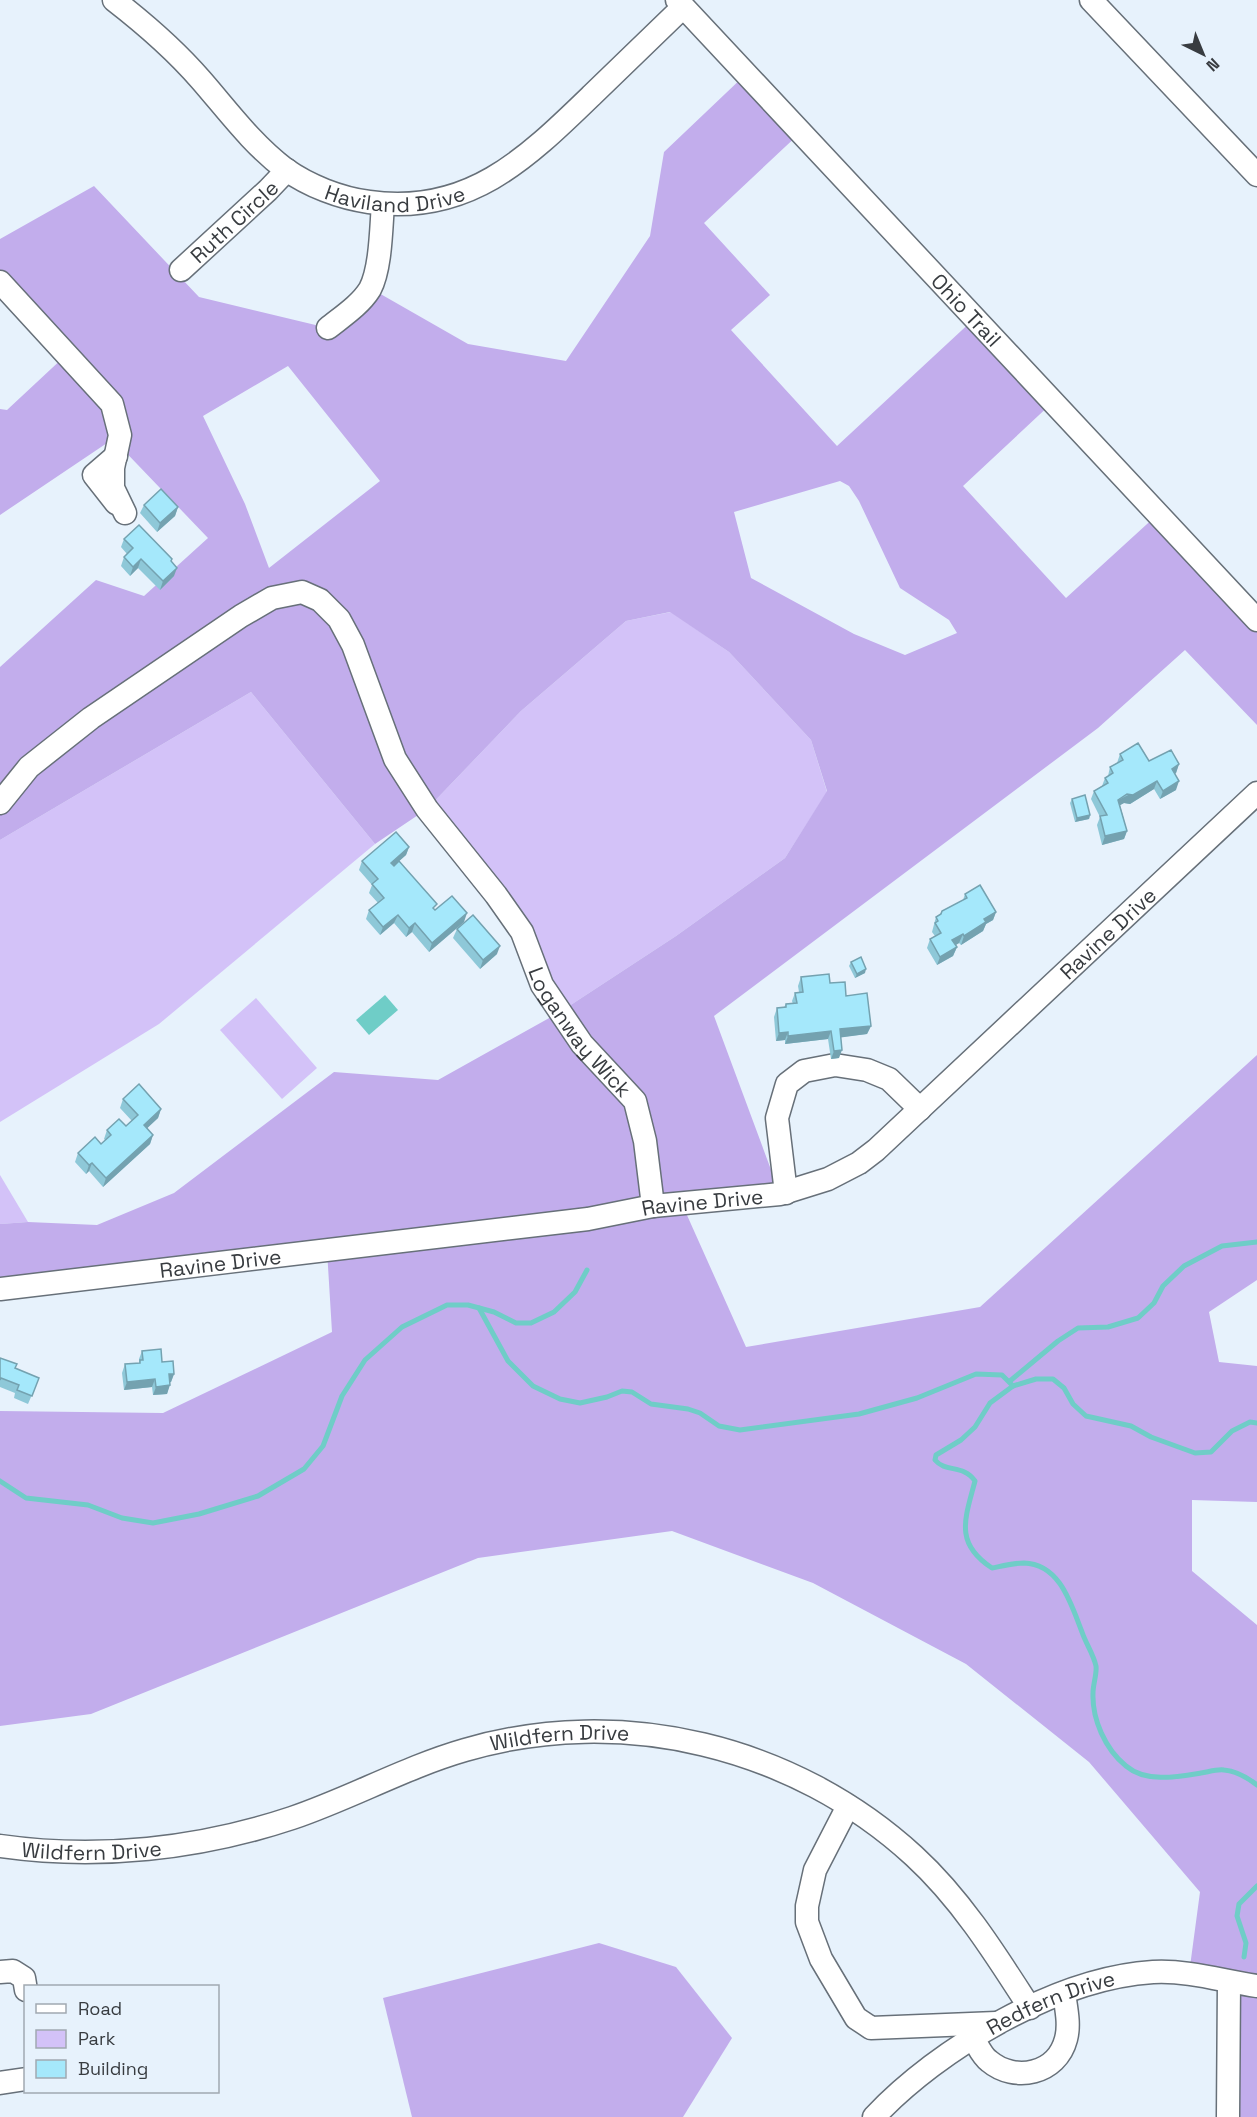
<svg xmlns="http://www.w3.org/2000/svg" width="1257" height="2117" font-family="'Space Grotesk',sans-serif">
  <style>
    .green { fill: #d3c2f8 }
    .forest { fill: #c2adec; fill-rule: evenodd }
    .water { fill: #6fcdc7 }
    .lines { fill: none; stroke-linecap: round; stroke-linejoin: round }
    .stream { stroke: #6fcdc7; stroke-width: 5 }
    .minor-casing { stroke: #677079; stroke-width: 25 }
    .minor { stroke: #fff; stroke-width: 22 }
    .wall { fill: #8ec8d8 }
    .shaded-wall { fill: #74a2b0 }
    .building { fill: #a5e8fb; stroke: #74a2b0; stroke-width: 1.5 }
    .labels { text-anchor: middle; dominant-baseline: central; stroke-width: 4.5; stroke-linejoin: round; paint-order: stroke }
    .street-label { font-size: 21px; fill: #383c40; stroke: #e7f2fc }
  </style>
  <rect width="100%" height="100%" fill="#e7f2fc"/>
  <!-- green -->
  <g class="green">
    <polygon points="671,612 729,652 811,740 827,792 785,858 676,936 560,1012 522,932 427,809 521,711 626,621"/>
    <polygon points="251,692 375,844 159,1024 0,1122 0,840"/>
    <polygon points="256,998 317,1068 282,1099 220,1030"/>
    <polygon points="0,1175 28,1222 0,1224"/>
  </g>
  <!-- forest -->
  <g class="forest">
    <path d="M746,74l55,58 -97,91 66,72 -39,35 106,116 138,-128 78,84 -90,84 103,112 92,-84 99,106v105l-72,-75 -87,78 -384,288 66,178 -98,10 64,143 234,-40 277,-252v225l-48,32 10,50 38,4v136l-65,-2v71l65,54v492h-29l1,-135 -40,-8 11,-82 -111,-130 -123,-98 -153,-81 -141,-52 -194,27 -387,156 -91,12v-315l163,2 169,-81 -5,-82 -327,39v-65l28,-2 69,3 77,-32 160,-121 104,8 122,-68 116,-76 109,-78 42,-67 -16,-51 -82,-88 -59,-40 -44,9 -105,90 -94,98 -52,35 -124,-152 -251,148v-173l96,-87 48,16 64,-58 -95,-99 -113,76v-106l7,1 59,-55 -66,-73v-43l94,-53 105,111 129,31 42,-40 98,56 98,17 84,-125 14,-84zM288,366l92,115 -111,87 -24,-64 -42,-88zM840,481l9,5 10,15 41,87 49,32 8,13 -52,22 -51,-21 -103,-56 -17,-66z"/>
    <polygon points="599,1943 676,1967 732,2038 683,2117 412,2117 383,1998"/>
  </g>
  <!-- water -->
  <polygon class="water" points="385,995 398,1010 369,1035 356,1020"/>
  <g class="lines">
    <!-- stream -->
    <g class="stream">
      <polyline points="479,1308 508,1361 533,1386 560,1399 580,1403 607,1397 622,1391 632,1392 651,1404 688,1409 700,1413 719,1426 740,1430 859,1414 917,1398 976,1374 1002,1375 1013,1386 1036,1379 1053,1379 1064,1388 1073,1404 1086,1416 1131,1426 1151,1437 1195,1453 1211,1452 1232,1431 1250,1422 1257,1423"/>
      <polyline points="1010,1381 1058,1341 1078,1328 1108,1327 1138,1318 1154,1303 1163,1286 1184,1266 1222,1246 1257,1242"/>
      <path d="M1013,1386l-23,17 -15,24 -14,13 -25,15 -1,5c11,13 28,4 40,21 -10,38 -21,62 17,87 10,-2 22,-5 32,-5 36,1 47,41 58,69 4,12 11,21 14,34 1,8 -3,18 -3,27 -1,26 12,56 33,73 20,17 51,11 75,7 7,-1 16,-4 23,-3 11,1 24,8 33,15"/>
      <polyline points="0,1481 26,1498 88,1505 122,1518 153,1523 199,1514 258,1496 304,1469 323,1446 342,1396 365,1360 402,1327 447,1305 468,1305 494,1312 516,1323 531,1323 554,1312 575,1292 587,1270"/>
      <polyline points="1244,1957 1246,1943 1237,1916 1239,1904 1257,1886"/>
    </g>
    <defs>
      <g id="minor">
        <path id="s1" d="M114,0c31,24 61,50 87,80 27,31 51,64 84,89 24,17 55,29 84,33 99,14 157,-43 223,-107 30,-29 61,-59 91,-88"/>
        <path id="s2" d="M677,0l580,620"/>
        <polyline points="1091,0 1257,175"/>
        <path id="s3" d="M181,270l87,-80 19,-20"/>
        <polyline points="0,282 112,404 120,435 113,468 113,488 125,513"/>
        <path d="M328,328c15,-12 32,-23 42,-39 11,-21 11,-61 13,-85"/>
        <polyline points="116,456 94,475 116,503"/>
        <path id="s4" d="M0,803l29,-36 62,-49 150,-102 31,-18 30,-6 18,8 19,19 14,26 42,114 32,50 69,86 26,37 20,53 40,59 53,57 10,40 8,65"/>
        <polyline points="786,1193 777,1118 787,1084 804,1071 835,1065 867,1070 889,1079 920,1109"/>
        <path id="s5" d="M0,1289l588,-70 65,-13 127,-12 48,-15 31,-16 17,-13 381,-357"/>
        <polyline points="848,1806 815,1870 807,1906 807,1922 821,1959 856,2018 871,2028 996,2023"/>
        <path id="s6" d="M0,1846c98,14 199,3 292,-28 59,-20 114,-51 173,-68 157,-46 329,-4 449,106 47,43 82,99 116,152"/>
        <polyline points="0,1972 13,1971 24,1978 26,1990"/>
        <path d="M973,2038c5,8 9,18 16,23 26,22 68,13 77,-22 4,-15 0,-31 -2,-46"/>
        <polyline points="0,2083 26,2079"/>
        <path id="s7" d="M874,2117c65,-69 183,-139 279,-145 35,-2 70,9 104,14"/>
        <polyline points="1228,2117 1229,1982"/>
      </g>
    </defs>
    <!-- minor casing -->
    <use href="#minor" class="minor-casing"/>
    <!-- minor -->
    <use href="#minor" class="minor"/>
  </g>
  <!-- wall -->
  <g class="wall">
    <polygon points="144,505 178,507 175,516 157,532 140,513"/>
    <polygon points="124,539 171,561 174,576 160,590 138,568 130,576 121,566 124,557 127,554 121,547"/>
    <polygon points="1120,754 1149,761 1179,764 1176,773 1175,774 1176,790 1160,799 1154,789 1130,804 1124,803 1120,805 1127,831 1124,839 1102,845 1097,825 1100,817 1091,799 1094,791 1102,786 1105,778 1108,776 1110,767 1117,763"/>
    <polygon points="1072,799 1090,815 1089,819 1075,822 1070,803"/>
    <polygon points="409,847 406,855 399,861 435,910 464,922 429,952 412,932 406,937 394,923 380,935 366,919 369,910 378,903 369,893 372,885 359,870 362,861"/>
    <polygon points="965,894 996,912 993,920 986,924 983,931 961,945 959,943 956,945 957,947 953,956 937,965 927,948 930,939 935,936 932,932 936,917 940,914 942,911 963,900"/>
    <polygon points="457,929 497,954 480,969 453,938"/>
    <polygon points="851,962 865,973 855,978 849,966"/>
    <polygon points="801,977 830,983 846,996 871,1026 867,1034 841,1037 839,1058 831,1059 828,1039 785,1044 785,1040 776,1041 774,1017 777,1008 784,1007 786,1004 793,1004 792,1001 795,993 799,992 798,986"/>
    <polygon points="123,1099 161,1109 158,1118 147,1128 153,1135 150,1144 103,1187 89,1171 86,1174 75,1162 78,1153 101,1144 105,1140 104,1139 107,1130 126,1126 132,1121 120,1108"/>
    <polygon points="142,1351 162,1362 174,1374 171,1382 170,1382 167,1394 153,1395 152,1387 124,1390 122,1373 125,1364 139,1363 139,1359"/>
    <polygon points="0,1358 15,1368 39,1378 28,1404 14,1398 15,1393 0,1387"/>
  </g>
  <!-- shaded-wall -->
  <g class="shaded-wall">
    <polygon points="178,507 175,516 157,532 160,523"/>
    <polygon points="141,559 138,568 130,576 133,567"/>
    <polygon points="177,568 174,576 160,590 163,581"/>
    <polygon points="1179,764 1176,773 1169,777 1172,769"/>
    <polygon points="1157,781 1154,789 1130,804 1124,803 1115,808 1118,800"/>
    <polygon points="1179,781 1176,790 1160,799 1163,791"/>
    <polygon points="1090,815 1089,819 1075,822 1077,818"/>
    <polygon points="1127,831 1124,839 1102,845 1105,836"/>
    <polygon points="409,847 406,855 388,871 391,863"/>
    <polygon points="996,912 993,920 986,924 983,931 961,945 964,936 984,919"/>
    <polygon points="467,913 464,922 429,952 432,943"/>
    <polygon points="398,915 394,923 380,935 383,927"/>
    <polygon points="415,923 412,932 406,937 409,928"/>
    <polygon points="963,934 959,943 949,949 952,940"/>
    <polygon points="500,946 497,954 480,969 483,960"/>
    <polygon points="957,947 953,956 937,965 940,957"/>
    <polygon points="866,969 865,973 855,978 857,974"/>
    <polygon points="871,1026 867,1034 837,1038 840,1029"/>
    <polygon points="831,1031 828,1039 785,1044 788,1036"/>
    <polygon points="788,1032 785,1040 776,1041 779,1033"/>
    <polygon points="842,1050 839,1058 831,1059 834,1051"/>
    <polygon points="161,1109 158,1118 141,1134 144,1125"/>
    <polygon points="153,1135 150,1144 103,1187 106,1178"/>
    <polygon points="92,1163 89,1171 86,1174 89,1165"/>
    <polygon points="169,1374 174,1374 171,1382 166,1383"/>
    <polygon points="155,1379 152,1387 124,1390 127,1382"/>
    <polygon points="170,1385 167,1394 153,1395 156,1387"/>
  </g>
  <!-- building -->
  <g class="building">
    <polygon points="161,489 178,507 160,523 144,505"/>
    <polygon points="139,525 172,559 171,561 177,568 163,581 141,559 133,567 124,557 133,548 124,539"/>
    <polygon points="1138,743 1149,761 1171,750 1179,764 1172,769 1179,781 1163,791 1157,781 1133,795 1127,794 1118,800 1127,831 1105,836 1100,816 1107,815 1094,791 1108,783 1105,778 1113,773 1110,767 1123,760 1120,754"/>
    <polygon points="1085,795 1090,815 1077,818 1072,799"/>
    <polygon points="396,832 409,847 391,863 394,866 399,861 437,904 433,908 435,910 452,896 467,913 432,943 415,923 409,928 398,915 383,927 369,910 384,898 372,884 378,879 362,861"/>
    <polygon points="980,885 996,912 984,919 986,922 964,936 963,934 952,940 957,947 940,957 930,939 941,933 935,923 938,921 936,917 941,914 942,911 967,898 965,894"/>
    <polygon points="473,915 500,946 483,960 457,929"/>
    <polygon points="861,957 866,969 857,974 851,962"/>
    <polygon points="829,974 830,983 845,982 846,996 867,993 871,1026 840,1029 842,1050 834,1051 831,1031 788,1036 788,1032 779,1033 777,1008 786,1007 786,1004 797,1003 795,993 803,992 801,977"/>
    <polygon points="139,1084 161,1109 144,1125 153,1135 106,1178 92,1163 89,1165 78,1153 95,1137 101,1144 111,1135 107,1130 119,1119 126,1126 138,1115 123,1099"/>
    <polygon points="161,1349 162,1362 173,1361 174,1374 169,1374 170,1385 156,1387 155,1379 127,1382 125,1364 140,1363 140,1360 143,1360 142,1351"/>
    <polygon points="0,1358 17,1364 15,1368 39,1378 32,1396 17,1390 19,1385 1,1378 0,1380"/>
  </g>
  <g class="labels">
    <!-- street labels -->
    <g class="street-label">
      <text stroke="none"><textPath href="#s1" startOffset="358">Haviland Drive</textPath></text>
      <text stroke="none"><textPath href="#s3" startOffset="72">Ruth Circle</textPath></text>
      <text stroke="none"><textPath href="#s2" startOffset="424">Ohio Trail</textPath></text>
      <text stroke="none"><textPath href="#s5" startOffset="1210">Ravine Drive</textPath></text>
      <text stroke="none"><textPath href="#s4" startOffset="902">Loganway Wick</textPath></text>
      <text stroke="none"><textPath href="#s5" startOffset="708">Ravine Drive</textPath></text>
      <text stroke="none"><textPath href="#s5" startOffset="222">Ravine Drive</textPath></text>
      <text stroke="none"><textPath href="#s6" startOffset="578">Wildfern Drive</textPath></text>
      <text stroke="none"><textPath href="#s6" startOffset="92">Wildfern Drive</textPath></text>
      <text stroke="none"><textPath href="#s7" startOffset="213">Redfern Drive</textPath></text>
    </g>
  </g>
  <!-- legend -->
  <rect x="24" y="1985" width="195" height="108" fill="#e7f2fc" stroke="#a1a9b1" stroke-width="1.5"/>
  <rect x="36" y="2004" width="30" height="9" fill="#ffffff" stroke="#a1a9b1" stroke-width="1.5"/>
  <text x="78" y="2015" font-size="18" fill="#383c40">Road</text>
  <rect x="36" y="2030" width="30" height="18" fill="#d3c2f8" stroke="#a1a9b1" stroke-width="1.5"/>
  <text x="78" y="2045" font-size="18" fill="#383c40">Park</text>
  <rect x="36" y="2060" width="30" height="18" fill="#a5e8fb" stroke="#a1a9b1" stroke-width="1.5"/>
  <text x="78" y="2075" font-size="18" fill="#383c40">Building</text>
  <!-- north arrow -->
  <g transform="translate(1203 54) rotate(137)" stroke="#e7f2fc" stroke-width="4.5" paint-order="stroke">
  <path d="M0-4.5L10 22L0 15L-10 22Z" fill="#383c40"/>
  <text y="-9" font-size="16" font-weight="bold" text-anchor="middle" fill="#383c40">N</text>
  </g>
</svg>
